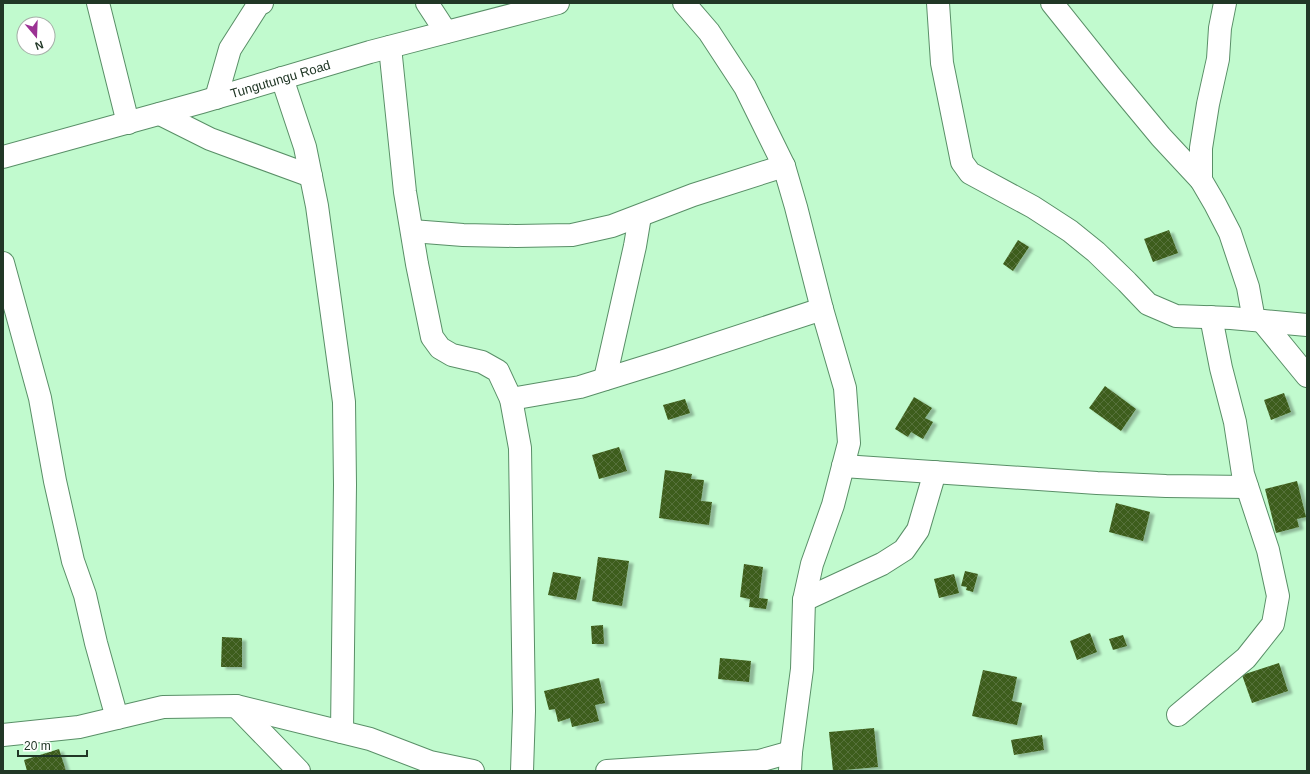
<svg xmlns="http://www.w3.org/2000/svg" width="1310" height="774" font-family="Arial,sans-serif">
  <style>
    .building { fill: url(#building-cross-hatch); filter: url(#shadow) }
    .lines { fill: none; stroke-linecap: round; stroke-linejoin: round }
    .minor-casing { stroke: #598f67; stroke-width: 24 }
    .minor { stroke: #fff; stroke-width: 22 }
    .labels { text-anchor: middle; dominant-baseline: central; stroke-width: 4; stroke-linejoin: round; paint-order: stroke }
    .street-label { font-size: 13px; fill: #213726; stroke: #fff }
  </style>
  <defs>
    <pattern id="building-cross-hatch" width="8" height="8" patternUnits="userSpaceOnUse"><rect width="8" height="8" fill="#3d5d1a"/><path d="M0 0l8 8M0 8l8-8" fill="none" stroke="#56713b"/></pattern>
    <filter id="shadow"><feDropShadow dx="4.5" dy="2.5" stdDeviation="1" flood-color="#0004"/></filter>
  </defs>
  <rect width="100%" height="100%" fill="#c1face"/>
  <!-- building -->
  <g class="building">
    <polygon points="1169,230 1178,253 1153,262 1144,239"/>
    <polygon points="1018,240 1029,247 1013,271 1003,264"/>
    <polygon points="1105,386 1136,409 1121,431 1089,408"/>
    <polygon points="1284,393 1291,412 1271,420 1264,400"/>
    <polygon points="914,397 932,408 925,418 933,422 923,439 911,432 908,437 895,429"/>
    <polygon points="685,399 690,413 668,420 663,405"/>
    <polygon points="619,447 627,471 599,479 592,455"/>
    <polygon points="665,470 692,474 691,479 704,480 701,501 712,502 709,525 659,518"/>
    <polygon points="1297,481 1306,517 1297,519 1299,527 1276,533 1265,489"/>
    <polygon points="1116,503 1150,512 1143,541 1109,532"/>
    <polygon points="598,557 629,561 622,606 592,601"/>
    <polygon points="744,564 763,567 759,598 768,599 766,609 749,607 750,599 740,597"/>
    <polygon points="965,571 978,574 973,592 966,590 967,587 961,586"/>
    <polygon points="553,572 581,577 576,600 548,595"/>
    <polygon points="954,574 959,593 939,598 934,579"/>
    <polygon points="603,625 604,644 592,644 591,626"/>
    <polygon points="1090,633 1097,652 1077,660 1070,641"/>
    <polygon points="1123,635 1127,646 1113,650 1109,639"/>
    <polygon points="222,637 242,638 242,667 221,667"/>
    <polygon points="720,658 751,661 749,682 718,679"/>
    <polygon points="1279,663 1288,691 1252,703 1242,675"/>
    <polygon points="983,670 1017,677 1012,701 1022,703 1017,725 972,716"/>
    <polygon points="599,678 605,703 595,705 599,721 572,727 570,718 558,722 555,709 549,710 544,691"/>
    <polygon points="874,728 878,767 833,771 829,732"/>
    <polygon points="1042,735 1044,750 1014,755 1011,740"/>
    <polygon points="59,749 66,771 27,771 24,760"/>
  </g>
  <g class="lines">
    <defs>
      <g id="minor">
        <polyline points="98,3 128,123"/>
        <polyline points="427,3 446,32"/>
        <polyline points="684,3 709,32 745,87 784,166 796,207 822,309 845,388 849,443 833,505 812,564 804,600 802,669 791,752 790,771"/>
        <polyline points="938,3 942,63 962,162 970,173 1033,207 1070,231 1096,252 1127,282 1148,304 1176,316 1231,318 1307,325"/>
        <polyline points="1052,3 1112,78 1161,137 1201,180"/>
        <polyline points="1225,3 1220,28 1218,59 1208,104 1201,148 1201,180 1215,204 1230,233 1248,287 1254,320"/>
        <polyline points="390,47 405,192 417,264 432,337 440,348 452,355 482,362 498,371 511,399 520,448 524,711 522,771"/>
        <polyline points="282,78 305,147 317,206 344,402 345,485 342,732"/>
        <polyline points="216,98 230,49 258,5 262,3"/>
        <polyline points="160,114 210,139 311,176"/>
        <path id="s1" d="M3,157l199,-55 168,-50 188,-49"/>
        <polyline points="412,231 463,235 516,236 572,235 612,226 693,195 784,166"/>
        <polyline points="3,263 40,398 55,481 73,561 85,595 96,643 117,718"/>
        <polyline points="1262,321 1307,376"/>
        <polyline points="605,379 635,246 640,216"/>
        <polyline points="511,399 580,387 667,360 822,309"/>
        <polyline points="843,466 1097,483 1166,486 1247,487"/>
        <polyline points="804,600 882,564 904,550 918,530 935,472"/>
        <polyline points="236,706 299,771"/>
        <polyline points="1178,715 1246,658 1273,624 1278,596 1268,550 1243,474 1235,422 1221,368 1211,317"/>
        <polyline points="3,735 79,727 163,707 236,706 370,739 430,762 473,771"/>
        <polyline points="607,771 759,761 791,752"/>
      </g>
    </defs>
    <!-- minor casing -->
    <use href="#minor" class="minor-casing"/>
    <!-- minor -->
    <use href="#minor" class="minor"/>
  </g>
  <g class="labels">
    <!-- street labels -->
    <g class="street-label">
      <text stroke="none"><textPath href="#s1" startOffset="288">Tungutungu Road</textPath></text>
    </g>
  </g>
  <!-- border -->
  <rect width="1310" height="774" fill="none" stroke="#213726" stroke-width="8"/>
  <!-- north arrow -->
  <g transform="translate(36 36) rotate(161)"><circle r="19" fill="#ffffff" stroke="#a6afa8"/>
  <path d="M0-3L7 15L0 10L-7 15Z" fill="#9c3294"/>
  <text y="-6" font-size="11" font-weight="bold" text-anchor="middle" fill="#213726">N</text>
  </g>
  <!-- scale -->
  <path d="M18 750v6h69v-6" fill="none" stroke="#213726" stroke-width="2"/>
  <text x="24" y="750" font-size="12" fill="#213726" stroke="#ffffff" stroke-width="3" paint-order="stroke">20 m</text>
</svg>
